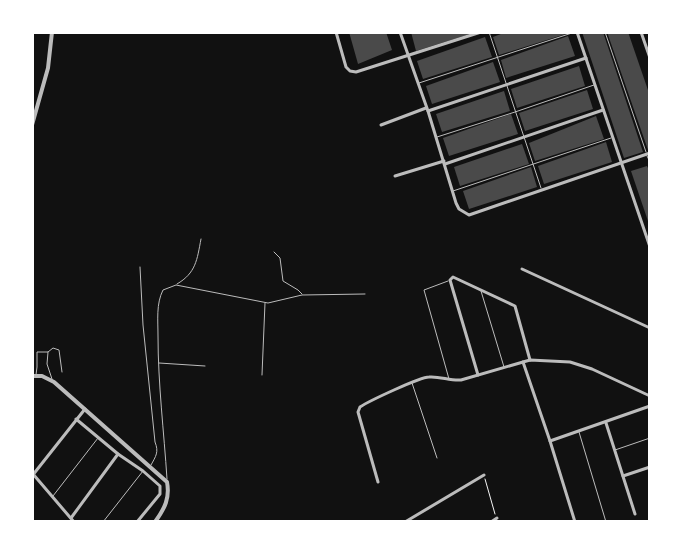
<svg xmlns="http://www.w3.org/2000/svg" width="682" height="554" font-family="Arial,sans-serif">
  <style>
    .building { fill: #4a4a4a }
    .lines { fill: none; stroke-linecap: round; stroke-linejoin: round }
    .path { stroke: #f5f5f5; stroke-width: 1 }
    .service { stroke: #bcbcbc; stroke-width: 1 }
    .minor { stroke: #bcbcbc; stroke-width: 3 }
    .tertiary { stroke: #bcbcbc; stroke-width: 4 }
  </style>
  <rect width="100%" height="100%" fill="#111"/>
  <!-- building -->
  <g class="building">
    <polygon points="349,32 386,32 392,50 358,64"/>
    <polygon points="411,32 472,32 473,33 416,51"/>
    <polygon points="506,32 569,32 569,33 499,55 493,37"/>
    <polygon points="582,32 603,32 643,152 624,158"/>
    <polygon points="607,32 628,32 650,96 650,149 648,150"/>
    <polygon points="568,36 575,56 506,78 501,60"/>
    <polygon points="485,37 492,57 423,79 417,61"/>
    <polygon points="493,62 500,82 432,104 426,86"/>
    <polygon points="579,66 585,86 517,108 511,89"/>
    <polygon points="587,90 593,109 525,131 519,113"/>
    <polygon points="504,91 510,111 442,132 436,114"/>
    <polygon points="511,114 518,134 449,156 443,138"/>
    <polygon points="596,116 604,139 535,161 529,143"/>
    <polygon points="606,142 612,162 544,184 538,166"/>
    <polygon points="522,144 529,164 460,186 454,167"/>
    <polygon points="647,166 650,172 649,224 631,171"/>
    <polygon points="531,167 537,187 469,209 463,191"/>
  </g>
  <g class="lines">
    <!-- path -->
    <polyline class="path" points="485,479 495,514"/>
    <!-- service -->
    <g class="service">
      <polyline points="489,32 541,188"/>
      <polyline points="605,32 646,152"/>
      <polyline points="419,83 575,32"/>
      <polyline points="437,137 515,112 594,85"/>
      <polyline points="647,156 650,162"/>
      <polyline points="453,191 611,138"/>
      <polyline points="274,252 280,258 283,281 298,290 302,294"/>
      <path d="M140,267l3,58 12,117c4,10 1,14 -4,23"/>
      <polyline points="448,281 424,290 449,379"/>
      <path d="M177,284c19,-11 20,-24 24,-45"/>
      <polyline points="481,291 504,367"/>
      <polyline points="48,352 47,364 52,379"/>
      <polyline points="159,363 205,366"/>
      <polyline points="36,375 37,367 37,352 48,352 53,348 59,350 62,372"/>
      <polyline points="262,375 265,303"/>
      <polyline points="412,383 437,458"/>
      <polyline points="579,432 606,522"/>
      <polyline points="615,450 650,438"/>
      <path d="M167,479c-3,-47 -9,-95 -9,-143 0,-16 -2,-32 5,-46l13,-5 92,18 34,-8 63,-1"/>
      <polyline points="53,496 98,438"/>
      <polyline points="103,522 143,471"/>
    </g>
    <!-- minor -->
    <g class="minor">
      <polyline points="336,32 346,67 350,71 356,72 481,32"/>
      <polyline points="400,32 428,111 456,203 459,209 469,215 650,153"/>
      <polyline points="577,32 650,247"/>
      <polyline points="641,32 650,58"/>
      <polyline points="428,111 586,58"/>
      <polyline points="381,125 426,108"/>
      <polyline points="445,164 603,110"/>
      <polyline points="395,176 444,161"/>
      <polyline points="522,269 650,328"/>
      <polyline points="523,362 550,441 575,522"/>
      <polyline points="478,375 450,280 453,277 515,306 530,360"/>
      <polyline points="76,419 118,454 143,471 160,486 160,494 137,522"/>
      <polyline points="606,423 635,514"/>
      <polyline points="550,441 650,406"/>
      <polyline points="33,474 74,522"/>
      <polyline points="32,476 85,409"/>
      <polyline points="623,476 650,467"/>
      <path d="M378,482l-20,-70 2,-5c9,-6 60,-30 69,-30 11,-1 21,4 32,3l69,-20 40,2 22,7 58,27"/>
      <polyline points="71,518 118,454"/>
      <polyline points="405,522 484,475"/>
      <polyline points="491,522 497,518"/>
    </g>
    <!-- tertiary -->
    <g class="tertiary">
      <polyline points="32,125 48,68 52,32"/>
      <path d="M32,376h10l12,6 113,100c3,16 -2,26 -12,40"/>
    </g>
  </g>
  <!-- border -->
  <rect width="682" height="554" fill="none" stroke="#ffffff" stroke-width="68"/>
</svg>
